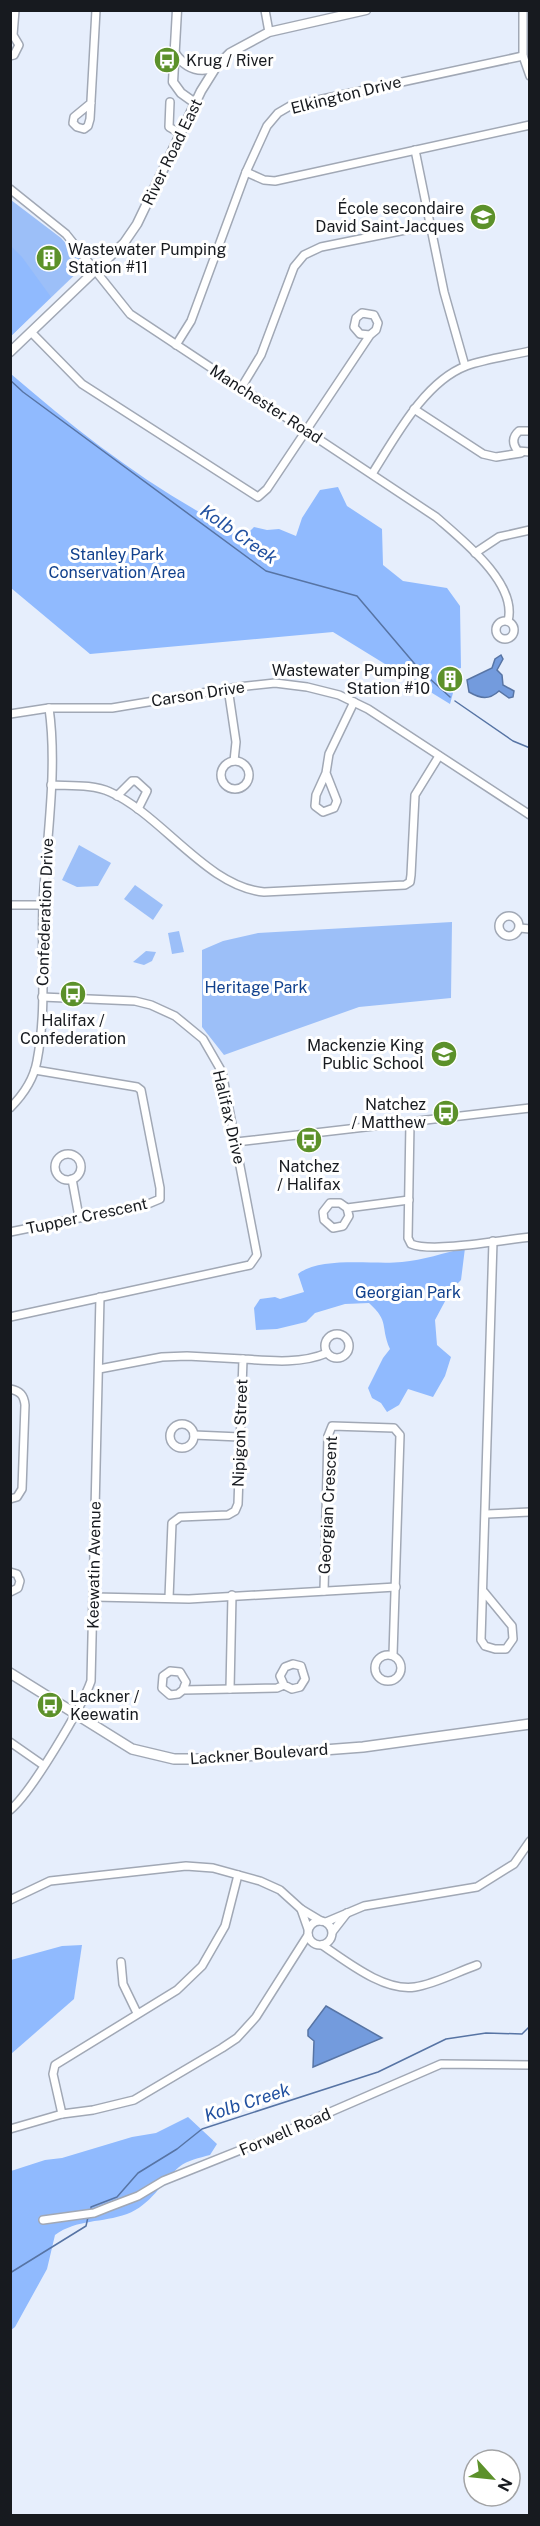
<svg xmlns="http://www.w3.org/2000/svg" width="540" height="2526" font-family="'Public Sans',sans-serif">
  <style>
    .green { fill: #9cbff8 }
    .forest { fill: #90bafe }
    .water { fill: #739bdd; stroke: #5774a4; stroke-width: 1.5 }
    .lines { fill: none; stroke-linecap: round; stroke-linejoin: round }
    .stream { stroke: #5774a4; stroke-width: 1.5 }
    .minor-casing { stroke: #a1a8b5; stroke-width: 10 }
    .tertiary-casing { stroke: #a1a8b5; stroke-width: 11 }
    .secondary-casing { stroke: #a1a8b5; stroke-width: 12 }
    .minor { stroke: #fff; stroke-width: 7 }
    .tertiary { stroke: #fff; stroke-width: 8 }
    .secondary { stroke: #fff; stroke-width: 9 }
    .labels { text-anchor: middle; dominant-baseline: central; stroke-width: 6; stroke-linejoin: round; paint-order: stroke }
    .poi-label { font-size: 16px; fill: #171a1f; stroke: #fff; text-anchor: end }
    .street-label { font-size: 16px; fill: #171a1f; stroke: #fff }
    .park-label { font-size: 16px; fill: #11418d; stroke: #fff }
    .water-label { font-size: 18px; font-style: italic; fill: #2251a0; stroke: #fff }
  </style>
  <rect width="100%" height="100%" fill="#e6eefc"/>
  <!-- green -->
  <g class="green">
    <polygon points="11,200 61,238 85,265 11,336"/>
    <polygon points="79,845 111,863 98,886 77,887 62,880"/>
    <polygon points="135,885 163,905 153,920 124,899"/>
    <polygon points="452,922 451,998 359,1007 224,1055 202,1027 202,950 223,941 258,933"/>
    <polygon points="179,931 184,952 172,954 168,933"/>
    <polygon points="146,951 156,952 152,961 144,965 133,962"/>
  </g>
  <!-- forest -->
  <g class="forest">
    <polygon points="11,246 22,257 51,297 11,336"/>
    <path d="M11,374c72,62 148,121 234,162l9,-9 13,3 12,-1 17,7 6,-18 18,-28 18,-3 9,19 35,23 1,36 20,16 44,7 13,18 1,62 -22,5 14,20 -3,11 -117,-72 -243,22 -79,-66z"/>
    <path d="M465,1248l-4,32 -10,10 -16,30 2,25 14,12 -6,19 -12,21 -25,-8 -9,16 -12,7 -6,-9 -9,-5 -4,-10 15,-30 7,-9c-10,-23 0,-27 -21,-46l-24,1 -30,9 -9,9 -29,7 -21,1 -2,-22 6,-9 15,-2 5,2 24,-7 -6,-18c22,-18 76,-9 104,-12 21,-2 42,-9 63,-14z"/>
    <polygon points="82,1945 74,1999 11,2054 11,1960 62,1946"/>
    <path d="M188,2117l29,27 -7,11c-11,3 -22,5 -31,12 -18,16 -28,38 -52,47 -25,9 -50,5 -72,21l-8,34 -32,58 -4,3v-159l34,-11 17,-2 70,-21 24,-4z"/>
  </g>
  <!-- water -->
  <g class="water">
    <path d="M501,655l2,4 -6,11 5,5 1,10 11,6 -1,6 -4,1 -10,-7c-10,9 -18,8 -30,1l-2,-12 25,-12 3,-9z"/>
    <polygon points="326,2006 382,2038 313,2067 314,2041 308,2036 308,2030"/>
  </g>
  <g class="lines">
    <!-- stream -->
    <g class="stream">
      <polyline points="10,380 23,392 266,571 357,596 419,669 450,697"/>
      <polyline points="455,701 513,741 530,748"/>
      <polyline points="91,2210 91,2207 117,2197 138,2173 177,2149 202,2129 378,2072 446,2039 486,2033 522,2034 530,2026"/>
      <polyline points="10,2273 86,2226 88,2217"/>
    </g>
    <defs>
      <g id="minor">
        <polyline points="265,10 269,32"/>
        <polyline points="523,10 523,56 530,76"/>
        <polyline points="10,56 14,55 19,45 13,35 15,10"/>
        <polyline points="170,102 169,127 181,134"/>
        <polyline points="91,103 74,117 73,123 77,127 84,129 88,126 90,119 96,10"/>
        <polyline points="415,150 444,292 465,366"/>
        <polyline points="246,172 264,180 275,181 530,125"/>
        <path d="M10,189l56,45 64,80 306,203c25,22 82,66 72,104"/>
        <polyline points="31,332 82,384 258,497 267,489 370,335 376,330 378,323 374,315 362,313 356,318 354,327 360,334 370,335"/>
        <polyline points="176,345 191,321 246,172 267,126 278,113 290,106 523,56"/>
        <polyline points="241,388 261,355 294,267 304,255 321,247 430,225"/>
        <polyline points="414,409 483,454 496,457 521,453"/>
        <path d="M530,431h-11c-7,6 -7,13 -1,20l12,1"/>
        <path d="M372,474c23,-36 52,-92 94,-108 20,-7 43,-10 64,-15"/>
        <polyline points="475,553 499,537 530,530"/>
        <circle cx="505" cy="630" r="9"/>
        <polyline points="228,688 236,742 234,761"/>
        <polyline points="10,714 49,708 112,708 238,687 275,683 307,687 339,695 368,709 530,815"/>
        <circle cx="235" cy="775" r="14"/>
        <polyline points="326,773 337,801 334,808 323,812 315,806 316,795 326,773 329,754 354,702"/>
        <path d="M51,785c19,1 42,-1 59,7 52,23 97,95 154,100l141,-7 5,-3 1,-7 4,-80 24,-39"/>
        <polyline points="117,796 132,781 136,781 147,791 138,809"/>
        <polyline points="10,905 43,905"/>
        <circle cx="509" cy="926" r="10"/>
        <polyline points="520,928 530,929"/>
        <path d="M10,1108c13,-13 24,-30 27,-47 10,-51 4,-105 6,-156 3,-64 15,-134 6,-197"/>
        <path d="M410,1123l-2,115 3,6c21,9 92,-4 119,-7"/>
        <polyline points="236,1142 530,1108"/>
        <circle cx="68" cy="1167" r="13"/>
        <polyline points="72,1179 79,1217"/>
        <polyline points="347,1208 349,1216 343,1226 333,1228 324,1220 323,1212 330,1203 340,1203 347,1208 409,1200"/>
        <polyline points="10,1232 148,1204 160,1199 160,1188 141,1090 137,1087 35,1070"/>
        <polyline points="10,1317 250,1265 257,1255 222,1072 203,1039 175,1016 151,1005 135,1001 42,997"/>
        <circle cx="337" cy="1346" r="12"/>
        <path d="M243,1359c28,2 58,5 84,-6"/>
        <polyline points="99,1369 162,1357 187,1356 243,1359 238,1504 235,1511 228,1515 180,1517 172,1523 169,1598"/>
        <path d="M10,1389c10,2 14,6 15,16l-3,84 -5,8 -7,2"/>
        <circle cx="182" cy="1436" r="12"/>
        <polyline points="194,1435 240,1437"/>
        <polyline points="487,1514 530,1512"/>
        <polyline points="10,1572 17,1574 20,1581 18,1588 10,1592"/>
        <polyline points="324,1591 328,1436 332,1426 394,1428 400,1435 393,1655"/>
        <polyline points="484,1592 512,1626 513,1639 506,1649 495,1649 485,1646 481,1640 493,1241"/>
        <polyline points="94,1597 189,1599 396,1587"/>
        <circle cx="388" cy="1668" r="13"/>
        <polyline points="230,1689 232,1595"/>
        <polyline points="183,1690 186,1682 180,1672 170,1671 163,1676 162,1688 170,1695 178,1694 183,1690 277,1688 284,1685 292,1689 300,1687 305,1679 301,1666 293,1664 285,1667 280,1676 284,1685"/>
        <polyline points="10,1742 43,1765"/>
        <path d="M10,1810c21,-17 72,-103 81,-129l9,-384"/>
        <polyline points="10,1900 50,1881 186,1866 213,1868 260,1881 280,1890 301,1909 321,1921"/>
        <polyline points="301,1909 308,1929"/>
        <circle cx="320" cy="1933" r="12"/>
        <polyline points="326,1922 364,1906 477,1887 514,1864 530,1841"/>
        <polyline points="333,1931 347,1913"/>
        <path d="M322,1945c24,16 62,47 93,42 20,-3 42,-15 62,-22"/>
        <polyline points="121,1962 123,1984 137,2013"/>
        <polyline points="62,2114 53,2074 55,2065 177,1990 202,1966 225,1926 238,1875"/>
        <polyline points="10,2129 62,2114 93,2110 134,2100 222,2048 237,2038 256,2017 308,1935"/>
        <polyline points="43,2220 94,2213 109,2207 138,2196 163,2181 268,2139 441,2064 530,2065"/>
      </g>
      <g id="tertiary">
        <polyline points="177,10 173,82 181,93 195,103"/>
        <path d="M174,52c11,16 24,22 42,15"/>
        <polyline points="10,352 124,243 137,224 201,91 216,67 230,53 269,32 366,10"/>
      </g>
      <polyline id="secondary" points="10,1673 132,1749 174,1759 205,1759 363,1747 530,1724"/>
    </defs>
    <!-- minor casing -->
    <use href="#minor" class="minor-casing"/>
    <!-- tertiary casing -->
    <use href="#tertiary" class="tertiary-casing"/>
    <!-- secondary casing -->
    <use href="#secondary" class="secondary-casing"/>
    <!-- minor -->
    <use href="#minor" class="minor"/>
    <!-- tertiary -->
    <use href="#tertiary" class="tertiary"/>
    <!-- secondary -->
    <use href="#secondary" class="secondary"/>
  </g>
  <!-- icons -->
  <defs>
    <symbol id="bus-disc" viewBox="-11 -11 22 22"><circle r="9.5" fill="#5c912a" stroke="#fff"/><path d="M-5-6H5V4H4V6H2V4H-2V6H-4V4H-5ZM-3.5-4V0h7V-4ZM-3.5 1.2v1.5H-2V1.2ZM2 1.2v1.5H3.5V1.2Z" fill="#fff"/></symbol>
    <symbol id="school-disc" viewBox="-11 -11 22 22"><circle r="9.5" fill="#5c912a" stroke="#fff"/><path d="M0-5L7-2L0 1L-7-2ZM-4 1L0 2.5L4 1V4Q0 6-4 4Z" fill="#fff"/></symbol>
    <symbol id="building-disc" viewBox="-11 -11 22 22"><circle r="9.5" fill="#5c912a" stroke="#fff"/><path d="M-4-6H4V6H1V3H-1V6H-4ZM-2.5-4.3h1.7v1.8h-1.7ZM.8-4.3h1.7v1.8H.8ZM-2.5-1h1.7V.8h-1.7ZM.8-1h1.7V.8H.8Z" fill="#fff"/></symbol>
  </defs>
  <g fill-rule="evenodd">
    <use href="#bus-disc" x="152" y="45" width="30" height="30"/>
    <use href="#school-disc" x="468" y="202" width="30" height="30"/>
    <use href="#building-disc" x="34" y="243" width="30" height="30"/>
    <use href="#building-disc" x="435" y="664" width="30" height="30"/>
    <use href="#bus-disc" x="58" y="979" width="30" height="30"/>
    <use href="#school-disc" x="429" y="1039" width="30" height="30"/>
    <use href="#bus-disc" x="431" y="1098" width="30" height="30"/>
    <use href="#bus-disc" x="294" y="1125" width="30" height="30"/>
    <use href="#bus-disc" x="35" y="1690" width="30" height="30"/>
  </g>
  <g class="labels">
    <!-- poi labels -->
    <g class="poi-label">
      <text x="186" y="60" text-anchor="start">Krug / River</text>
      <text x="464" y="208">École secondaire<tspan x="464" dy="18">David Saint-Jacques</tspan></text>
      <text x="68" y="249" text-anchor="start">Wastewater Pumping<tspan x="68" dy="18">Station #11</tspan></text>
      <text x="430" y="670">Wastewater Pumping<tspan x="430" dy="18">Station #10</tspan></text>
      <text x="73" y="1020" text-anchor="middle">Halifax /<tspan x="73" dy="18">Confederation</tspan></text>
      <text x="424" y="1045">Mackenzie King<tspan x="424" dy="18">Public School</tspan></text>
      <text x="426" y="1104">Natchez<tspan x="426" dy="18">/ Matthew</tspan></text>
      <text x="309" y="1166" text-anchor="middle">Natchez<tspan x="309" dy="18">/ Halifax</tspan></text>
      <text x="70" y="1696" text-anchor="start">Lackner /<tspan x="70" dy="18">Keewatin</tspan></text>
    </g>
    <!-- street labels -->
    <g class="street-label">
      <text transform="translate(346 95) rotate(-14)">Elkington Drive</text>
      <text transform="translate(172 152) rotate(-64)">River Road East</text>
      <text transform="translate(266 404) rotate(33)">Manchester Road</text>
      <text transform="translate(198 694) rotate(-9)">Carson Drive</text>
      <text transform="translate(45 912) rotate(-88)">Confederation Drive</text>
      <text transform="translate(229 1117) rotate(77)">Halifax Drive</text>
      <text transform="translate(87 1216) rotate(-12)">Tupper Crescent</text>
      <text transform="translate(240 1433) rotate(-88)">Nipigon Street</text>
      <text transform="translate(328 1505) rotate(-87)">Georgian Crescent</text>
      <text transform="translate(94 1565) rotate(-89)">Keewatin Avenue</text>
      <text transform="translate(259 1754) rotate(-4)">Lackner Boulevard</text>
      <text transform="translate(285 2132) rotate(-23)">Forwell Road</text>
    </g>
    <!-- park labels -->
    <g class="park-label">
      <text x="117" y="554">Stanley Park<tspan x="117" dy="18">Conservation Area</tspan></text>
      <text x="256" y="987">Heritage Park</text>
      <text x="408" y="1292">Georgian Park</text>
    </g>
    <!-- water labels -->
    <g class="water-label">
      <text transform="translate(239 534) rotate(35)">Kolb Creek</text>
      <text transform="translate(247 2102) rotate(-18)">Kolb Creek</text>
    </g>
  </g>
  <!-- border -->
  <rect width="540" height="2526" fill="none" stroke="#171a1f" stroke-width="24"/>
  <!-- north arrow -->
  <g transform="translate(492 2478) rotate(117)"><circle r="28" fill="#ffffff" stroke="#a2a3a5" stroke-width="1.5"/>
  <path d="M0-4.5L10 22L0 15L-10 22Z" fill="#5c912a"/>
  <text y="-9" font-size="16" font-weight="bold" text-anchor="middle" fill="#171a1f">N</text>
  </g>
</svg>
